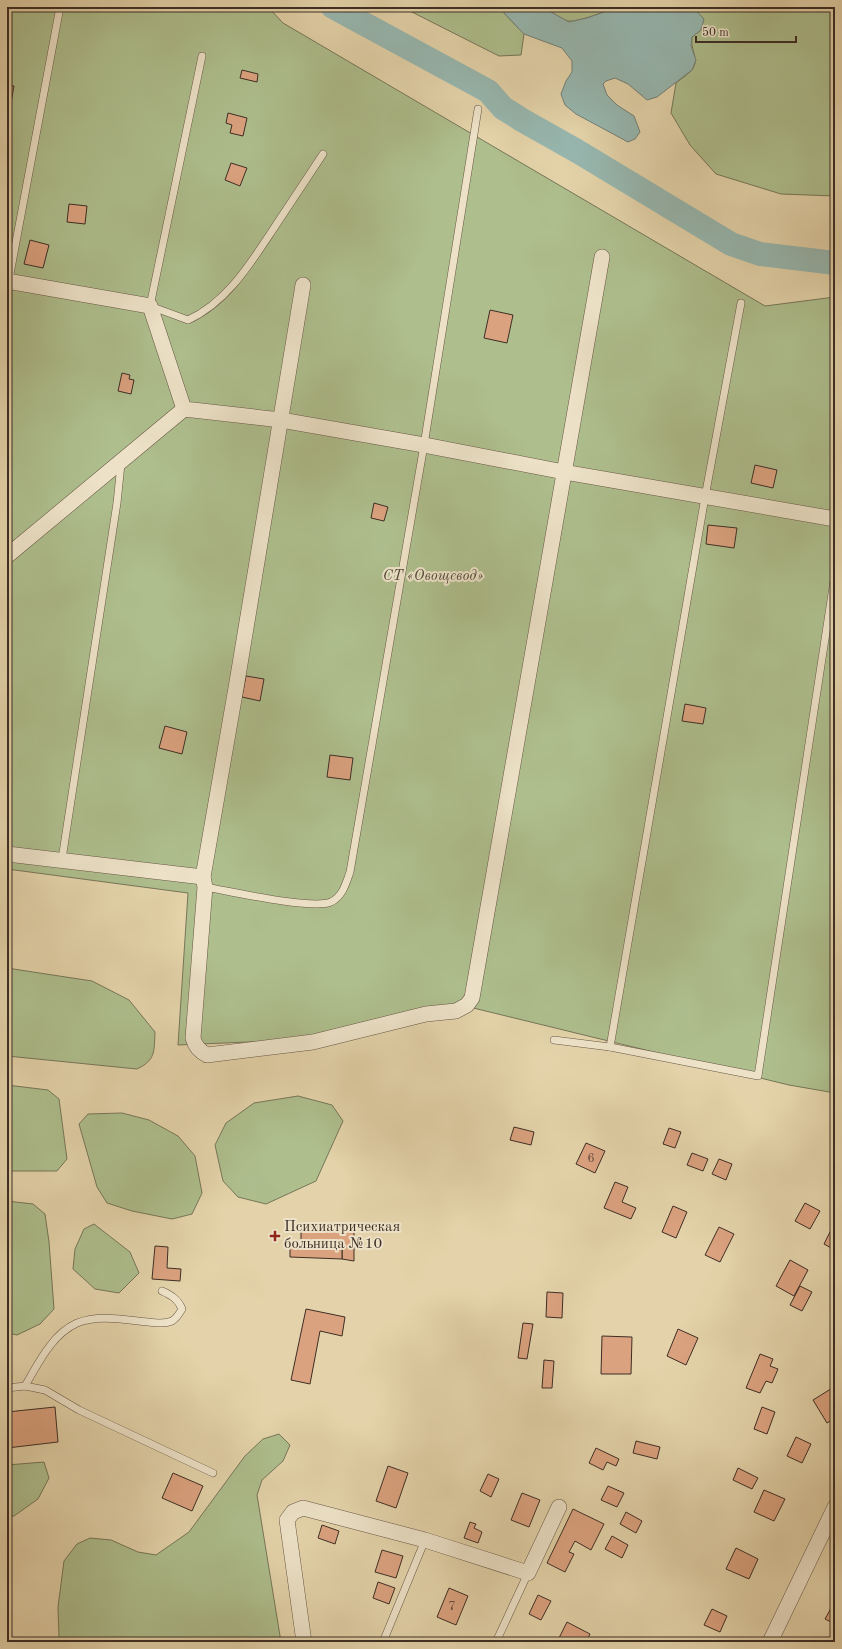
<svg xmlns="http://www.w3.org/2000/svg" width="842" height="1649" font-family="'Old Standard TT',serif">
  <style>
    .green { fill: #aebe8d; stroke: #767659 }
    .water { fill: #97b7af; stroke: #738078 }
    .lines { fill: none; stroke-linecap: round; stroke-linejoin: round }
    .river { stroke: #97b7af; stroke-width: 24 }
    .building { fill: #dba27f; stroke: #3d2e25 }
    .service-casing { stroke: #675746; stroke-width: 8 }
    .minor-casing { stroke: #675746; stroke-width: 16 }
    .service { stroke: #ede2c8; stroke-width: 7 }
    .minor { stroke: #ede2c8; stroke-width: 15 }
    .poi-dot { fill: #8f2418; stroke: #ede2c8; stroke-width: 1.5 }
    .labels { text-anchor: middle; dominant-baseline: central; stroke-width: 4; stroke-linejoin: round; paint-order: stroke }
    .number-label { font-size: 13px; fill: #644b3c }
    .park-label { font-size: 15px; font-style: italic; fill: #544b3a; stroke: #ede2c8 }
    .poi-label { font-size: 15px; fill: #3d2e25; stroke: #ede2c8; text-anchor: start }
  </style>
  <rect width="100%" height="100%" fill="#e4d3aa"/>
  <filter id="stains"><feTurbulence type="fractalNoise" baseFrequency=".005" numOctaves="4"/><feColorMatrix values="0 0 0 0 .2 0 0 0 0 .09 0 0 0 0 .02 0 0 0 .5 -.17"/></filter>
  <radialGradient id="worn" r=".72"><stop offset=".6" stop-color="#630" stop-opacity="0"/><stop offset="1" stop-color="#630" stop-opacity=".3"/></radialGradient>
  <!-- green -->
  <g class="green">
    <polygon points="7,7 268,7 283,23 765,306 835,297 835,1093 789,1085 461,1005 295,1040 178,1045 188,893 7,869"/>
    <polygon points="402,7 504,7 504,13 524,34 521,55 499,56"/>
    <path d="M547,7h71c-10,3 -41,16 -50,14 -7,-2 -17,-8 -21,-14z"/>
    <path d="M693,7h142v189l-54,-2 -65,-20 -26,-29 -19,-32 5,-30c7,-6 21,-13 19,-24 -1,-9 -4,-12 -3,-22l9,-7 -7,-22z"/>
    <path d="M7,968l85,13 37,19 26,32c-1,19 1,28 -18,37l-130,-13z"/>
    <polygon points="7,1085 48,1090 59,1099 67,1159 57,1171 7,1171"/>
    <polygon points="298,1096 332,1105 343,1121 316,1181 266,1204 238,1197 223,1181 215,1145 226,1123 254,1103"/>
    <polygon points="122,1113 149,1120 178,1136 195,1156 202,1193 192,1214 172,1219 132,1211 107,1203 97,1187 79,1124 88,1114"/>
    <polygon points="7,1201 33,1204 45,1214 49,1242 54,1309 40,1324 17,1335 7,1333"/>
    <polygon points="94,1224 130,1252 139,1273 119,1293 95,1289 73,1269 75,1249 84,1229"/>
    <polygon points="279,1434 290,1445 283,1461 262,1480 257,1495 281,1642 62,1642 59,1638 58,1607 64,1561 77,1544 90,1538 111,1540 138,1552 156,1555 189,1532 245,1456 263,1439"/>
    <polygon points="44,1462 49,1478 38,1499 14,1516 7,1517 7,1465"/>
  </g>
  <!-- water -->
  <polygon class="water" points="504,7 547,7 551,12 569,22 587,18 618,7 693,7 704,19 701,30 692,37 691,46 696,60 692,70 657,97 647,100 628,84 615,78 606,81 603,84 607,95 617,105 634,116 640,132 635,139 628,142 576,114 565,105 561,94 566,81 572,72 572,61 562,48 524,34 504,13"/>
  <g class="lines">
    <!-- river -->
    <polyline class="river" points="333,7 488,91 503,108 522,120 577,151 731,244 760,254 835,263"/>
  </g>
  <!-- building -->
  <g class="building">
    <polygon points="242,70 258,74 257,82 240,78"/>
    <polygon points="7,85 14,86 10,108 7,107"/>
    <polygon points="228,113 247,118 243,136 230,133 232,125 226,123"/>
    <polygon points="231,163 247,168 240,186 225,180"/>
    <polygon points="69,204 87,206 85,224 67,222"/>
    <polygon points="30,240 49,245 43,268 24,264"/>
    <polygon points="490,310 513,315 507,343 484,338"/>
    <polygon points="122,373 130,375 129,379 134,380 131,394 118,391"/>
    <polygon points="755,465 777,470 773,488 751,483"/>
    <polygon points="374,503 388,507 384,521 371,518"/>
    <polygon points="708,525 737,528 734,548 706,544"/>
    <polygon points="246,676 264,679 260,701 242,697"/>
    <polygon points="685,704 706,708 703,724 682,721"/>
    <polygon points="165,726 187,732 182,754 159,748"/>
    <polygon points="330,755 353,758 350,780 327,777"/>
    <polygon points="514,1127 534,1132 531,1145 510,1140"/>
    <polygon points="669,1128 681,1132 675,1148 663,1144"/>
    <polygon points="586,1143 605,1151 595,1173 576,1164"/>
    <polygon points="692,1153 708,1159 703,1171 687,1165"/>
    <polygon points="719,1159 732,1164 726,1180 712,1174"/>
    <polygon points="615,1182 628,1187 622,1202 636,1208 631,1219 604,1208"/>
    <polygon points="805,1203 820,1211 810,1229 795,1221"/>
    <polygon points="673,1206 687,1212 676,1238 662,1232"/>
    <polygon points="834,1224 835,1224 835,1250 824,1244"/>
    <polygon points="301,1226 354,1226 354,1261 342,1259 342,1245 301,1243"/>
    <polygon points="719,1227 734,1234 720,1262 705,1255"/>
    <polygon points="290,1243 342,1245 342,1259 290,1257"/>
    <polygon points="155,1246 168,1247 167,1268 181,1269 180,1281 152,1279"/>
    <polygon points="790,1260 808,1270 794,1296 776,1286"/>
    <polygon points="800,1286 812,1292 802,1311 790,1305"/>
    <polygon points="547,1292 563,1293 562,1318 546,1317"/>
    <polygon points="306,1309 345,1317 342,1336 320,1331 310,1384 291,1380"/>
    <polygon points="523,1323 533,1324 527,1359 518,1358"/>
    <polygon points="678,1329 698,1338 686,1365 667,1356"/>
    <polygon points="602,1336 632,1337 631,1374 601,1374"/>
    <polygon points="760,1354 773,1359 770,1366 778,1369 772,1383 766,1381 760,1393 746,1388"/>
    <polygon points="544,1360 554,1361 552,1388 542,1388"/>
    <polygon points="834,1387 835,1418 827,1423 813,1400"/>
    <polygon points="55,1407 58,1442 7,1448 7,1412"/>
    <polygon points="762,1407 775,1412 767,1434 754,1429"/>
    <polygon points="796,1437 811,1444 802,1463 787,1456"/>
    <polygon points="636,1441 660,1447 657,1459 633,1453"/>
    <polygon points="596,1448 619,1459 616,1466 607,1462 603,1470 589,1463"/>
    <polygon points="388,1466 408,1473 396,1508 376,1501"/>
    <polygon points="738,1468 758,1478 752,1489 733,1480"/>
    <polygon points="173,1473 203,1486 192,1511 162,1498"/>
    <polygon points="488,1474 499,1479 491,1497 480,1491"/>
    <polygon points="608,1486 624,1493 617,1507 601,1500"/>
    <polygon points="764,1490 785,1499 774,1521 754,1512"/>
    <polygon points="522,1493 540,1500 529,1527 511,1520"/>
    <polygon points="573,1509 604,1524 591,1550 575,1541 569,1552 574,1554 565,1572 547,1563"/>
    <polygon points="626,1512 642,1521 636,1533 620,1524"/>
    <polygon points="470,1522 476,1524 474,1528 482,1532 478,1543 464,1538"/>
    <polygon points="322,1525 339,1531 335,1544 318,1538"/>
    <polygon points="612,1536 628,1545 622,1558 605,1549"/>
    <polygon points="736,1548 758,1559 749,1579 726,1569"/>
    <polygon points="382,1550 403,1556 396,1578 375,1572"/>
    <polygon points="378,1582 395,1588 389,1604 373,1598"/>
    <polygon points="449,1588 468,1596 456,1625 437,1617"/>
    <polygon points="538,1595 551,1601 541,1620 529,1614"/>
    <polygon points="835,1601 835,1624 825,1619"/>
    <polygon points="712,1609 727,1616 720,1632 704,1625"/>
    <polygon points="567,1622 590,1634 586,1642 557,1642"/>
  </g>
  <g class="lines">
    <defs>
      <g id="service">
        <path d="M202,56l-52,250 38,14c40,-18 64,-59 88,-95 15,-23 31,-47 47,-71"/>
        <polyline points="7,290 60,7"/>
        <polyline points="62,859 117,503 121,464"/>
        <path d="M205,887c24,4 107,23 126,15 12,-6 15,-19 19,-30l74,-427 54,-336"/>
        <polyline points="554,1040 610,1047 758,1076 835,574"/>
        <polyline points="610,1047 705,497 741,303"/>
        <path d="M25,1386c13,-22 27,-52 52,-63 22,-9 48,-3 71,-1 7,1 17,2 24,-1 5,-3 7,-7 10,-12 -4,-10 -11,-14 -20,-18"/>
        <polyline points="7,1388 25,1386 45,1390 79,1410 213,1473"/>
        <polyline points="383,1642 425,1540"/>
        <polyline points="496,1642 528,1573"/>
      </g>
      <g id="minor">
        <polyline points="7,281 150,306 184,409 281,420 424,445 564,472 835,519"/>
        <path d="M303,285l-66,397 -34,195 2,10 -12,151c2,8 6,13 14,17l106,-13 113,-28 30,-3 11,-6 5,-7 130,-741"/>
        <polyline points="7,556 184,409"/>
        <polyline points="7,854 203,877"/>
        <polyline points="304,1642 287,1520 293,1512 303,1508 425,1540 528,1573 559,1507"/>
        <polyline points="770,1642 835,1507"/>
      </g>
    </defs>
    <!-- service casing -->
    <use href="#service" class="service-casing"/>
    <!-- minor casing -->
    <use href="#minor" class="minor-casing"/>
    <!-- service -->
    <use href="#service" class="service"/>
    <!-- minor -->
    <use href="#minor" class="minor"/>
  </g>
  <!-- markers -->
  <path class="poi-dot" d="M273 1230h4v4h4v4h-4v4h-4v-4h-4v-4h4z"/>
  <g class="labels">
    <!-- number labels -->
    <g class="number-label">
      <text x="591" y="1158">6</text>
      <text x="452" y="1606">7</text>
    </g>
    <!-- park labels -->
    <g class="park-label">
      <text x="433" y="576">СТ «Овощевод»</text>
    </g>
    <!-- poi labels -->
    <g class="poi-label">
      <text x="284" y="1227">Психиатрическая<tspan x="284" dy="17">больница №10</tspan></text>
    </g>
  </g>
  <!-- margin -->
  <rect width="842" height="1649" fill="none" stroke="#e4d3aa" stroke-width="24"/>
  <rect x="8" y="8" width="826" height="1633" fill="none" stroke="#3d2e25" stroke-width="2"/>
  <rect x="12" y="12" width="818" height="1625" fill="none" stroke="#3d2e25"/>
  <!-- scale -->
  <path d="M696 36v6h100v-6" fill="none" stroke="#3d2e25" stroke-width="2"/>
  <text x="702" y="36" font-size="12" fill="#3d2e25" stroke="#ede2c8" stroke-width="3" paint-order="stroke">50 m</text>
  <rect width="100%" height="100%" filter="url(#stains)"/>
  <rect width="100%" height="100%" fill="url(#worn)"/>
</svg>
